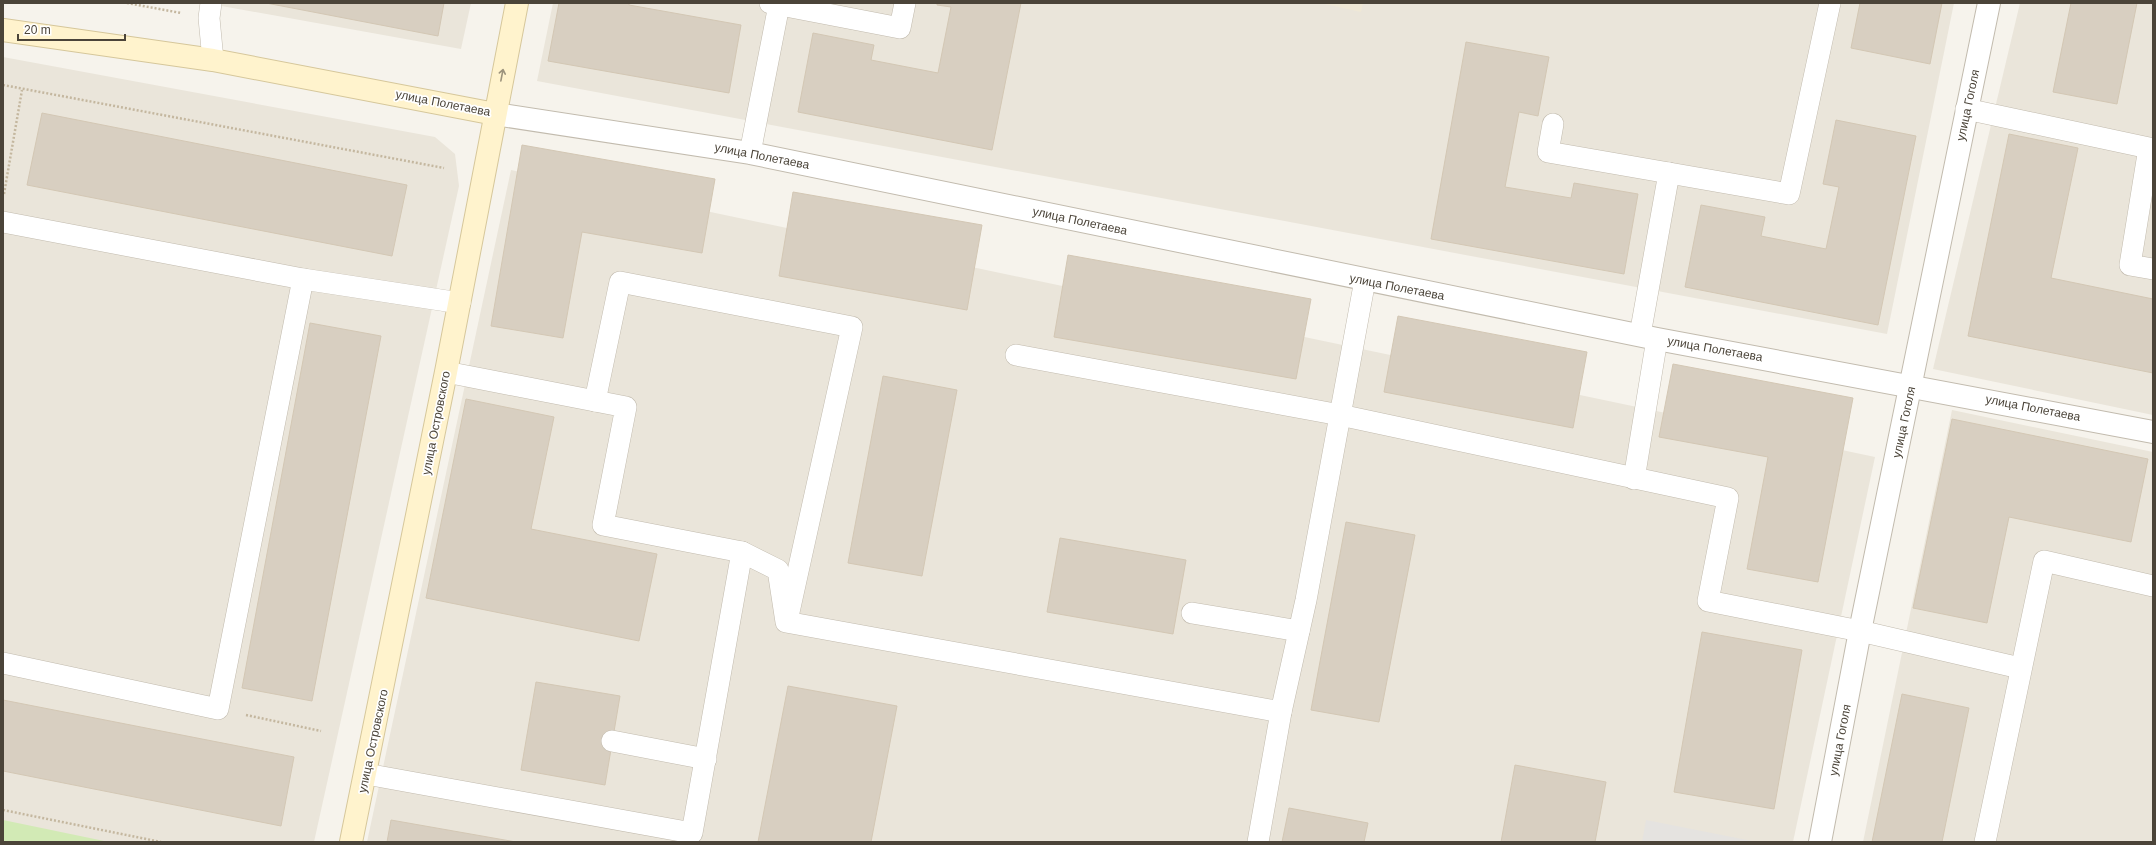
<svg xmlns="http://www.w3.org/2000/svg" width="2156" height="845" font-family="Helvetica,sans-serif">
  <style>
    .residential { fill: #eae5da }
    .education { fill: #efe8d6 }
    .green { fill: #d2eab5 }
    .parking { fill: #e5e3e0 }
    .building { fill: #d8cfc1; stroke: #d3c7b4 }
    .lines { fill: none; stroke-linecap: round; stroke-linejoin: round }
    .lane-casing { stroke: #c2bbae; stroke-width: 22 }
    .street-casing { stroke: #c2bbae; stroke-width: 24 }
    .secondary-casing { stroke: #d6c79b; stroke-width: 24 }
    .path { stroke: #c4b79f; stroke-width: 2.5; stroke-dasharray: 2 2; stroke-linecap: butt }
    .lane { stroke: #fff; stroke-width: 21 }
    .street { stroke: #fff; stroke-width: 22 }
    .secondary { stroke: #fff3cd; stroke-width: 22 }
    .oneway { stroke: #9c937c }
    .labels { text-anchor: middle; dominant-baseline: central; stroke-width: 3.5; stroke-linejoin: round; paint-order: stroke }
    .street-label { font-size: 12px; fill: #4b4439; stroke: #fff }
  </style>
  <rect width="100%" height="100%" fill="#f6f3ec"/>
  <!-- residential -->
  <g class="residential">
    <polygon points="205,3 471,3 461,49"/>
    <polygon points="553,3 1954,3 1887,334 537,81"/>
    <polygon points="2020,3 2153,3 2153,415 1933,369"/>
    <polygon points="3,57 435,137 455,154 459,186 314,842 3,842"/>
    <polygon points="511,170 1875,457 1793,842 367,842"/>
    <polygon points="1952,410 2153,452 2153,842 1863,842"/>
  </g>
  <!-- education -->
  <polygon class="education" points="1320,3 1363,3 1361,12"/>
  <!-- green -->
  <polygon class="green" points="3,820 109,842 3,842"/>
  <!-- parking -->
  <polygon class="parking" points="1646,820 1752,841 1642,842"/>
  <!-- building -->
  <g class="building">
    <polygon points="266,3 444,3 438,36"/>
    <polygon points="559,3 629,3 629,5 741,25 729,93 548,61"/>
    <polygon points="937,3 1021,3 992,150 798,112 813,33 874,45 871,60 938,73 951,7 937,5"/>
    <polygon points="1860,3 1942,3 1930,64 1851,48"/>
    <polygon points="2071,3 2137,3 2117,104 2053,92"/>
    <polygon points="1466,42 1549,57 1538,116 1519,112 1505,187 1571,198 1574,183 1638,194 1624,274 1431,239"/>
    <polygon points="42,113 407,185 392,256 27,185"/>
    <polygon points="1836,120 1916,136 1878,325 1685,287 1701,205 1765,217 1761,236 1826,249 1839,187 1823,184"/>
    <polygon points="2009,134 2078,148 2051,278 2153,299 2153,373 1968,336"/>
    <polygon points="522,145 715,179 702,253 582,232 563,338 491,326"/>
    <polygon points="793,192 982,225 967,310 779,276"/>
    <polygon points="1068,255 1311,299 1296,379 1054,337"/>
    <polygon points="1398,316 1587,352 1573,428 1384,392"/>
    <polygon points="310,323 381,336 312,701 242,688"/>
    <polygon points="1673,364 1853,398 1818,582 1747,569 1768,457 1659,437"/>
    <polygon points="883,376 957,390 922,576 848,563"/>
    <polygon points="466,399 554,417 531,529 657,554 639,641 426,598"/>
    <polygon points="1952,419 2148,459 2131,542 2009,517 1987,623 1913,608"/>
    <polygon points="1346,522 1415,535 1379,722 1311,710"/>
    <polygon points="1060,538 1186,560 1173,634 1047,612"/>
    <polygon points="1702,632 1802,650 1774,809 1674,792"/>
    <polygon points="536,682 620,696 605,785 521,770"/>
    <polygon points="788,686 897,706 871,842 758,842"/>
    <polygon points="1902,694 1969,708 1942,842 1872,842"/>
    <polygon points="3,700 294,757 281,826 3,771"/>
    <polygon points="1515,765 1606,782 1595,842 1501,842"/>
    <polygon points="1289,808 1368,823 1364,842 1282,842"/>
    <polygon points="391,820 516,842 387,842"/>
  </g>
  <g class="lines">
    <defs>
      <g id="lane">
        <polyline points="211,3 209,18 213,60"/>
        <polyline points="770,3 900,28 905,3"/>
        <polyline points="1966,109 2149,148 2130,265 2153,269"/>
        <polyline points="1553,124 1548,152 1669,173"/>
        <polyline points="750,153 779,5"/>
        <polyline points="3,222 303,279 460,303"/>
        <polyline points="1640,335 1669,173 1789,194 1830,3"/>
        <polyline points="1016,355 1340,415 1728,498 1708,601 1860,631 2020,668"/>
        <polyline points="446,372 626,407 603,525 742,552 778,570 786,622 1281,712"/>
        <polyline points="595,401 620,282 852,327 789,612"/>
        <polyline points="1634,479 1657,339"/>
        <polyline points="1192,613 1299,631"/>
        <polyline points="3,663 218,709 303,279"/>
        <polyline points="612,741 706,759"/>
        <polyline points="366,774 692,833 742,552"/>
        <polyline points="1258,842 1281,712 1306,600 1365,280"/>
        <polyline points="1985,842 2044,561 2153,586"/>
      </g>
      <g id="street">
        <polyline points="495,114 750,153 1657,339 2153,432"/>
        <polyline points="1820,842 1860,631 1989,3"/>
      </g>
      <g id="secondary">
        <polyline points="3,30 213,60 495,114"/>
        <polyline points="351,842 446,372 517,3"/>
      </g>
    </defs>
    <!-- lane casing -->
    <use href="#lane" class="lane-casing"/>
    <!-- street casing -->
    <use href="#street" class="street-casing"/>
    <!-- secondary casing -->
    <use href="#secondary" class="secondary-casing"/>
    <!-- path -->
    <g class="path">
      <polyline points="127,3 181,13"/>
      <polyline points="3,85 444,168"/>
      <polyline points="4,194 22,90"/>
      <polyline points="246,715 321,731"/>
      <polyline points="3,810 161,842"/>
    </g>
    <!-- lane -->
    <use href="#lane" class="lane"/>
    <!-- street -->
    <use href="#street" class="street"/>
    <!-- secondary -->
    <use href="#secondary" class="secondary"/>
  </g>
  <!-- one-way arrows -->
  <defs><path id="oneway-shaft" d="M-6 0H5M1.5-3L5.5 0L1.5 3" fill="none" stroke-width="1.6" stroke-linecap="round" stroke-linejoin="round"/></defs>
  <use class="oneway" href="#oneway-shaft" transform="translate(502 75) rotate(-79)"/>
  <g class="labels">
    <!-- street labels -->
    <g class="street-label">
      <text transform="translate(443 103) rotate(11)">улица Полетаева</text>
      <text transform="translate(1968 105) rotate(-78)">улица Гоголя</text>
      <text transform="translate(762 156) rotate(11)">улица Полетаева</text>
      <text transform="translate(1080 221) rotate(12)">улица Полетаева</text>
      <text transform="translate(1397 287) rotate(11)">улица Полетаева</text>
      <text transform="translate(1715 349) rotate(10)">улица Полетаева</text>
      <text transform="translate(2033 408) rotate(11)">улица Полетаева</text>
      <text transform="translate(1904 422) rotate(-78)">улица Гоголя</text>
      <text transform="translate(436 423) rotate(-79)">улица Островского</text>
      <text transform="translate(1840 740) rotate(-79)">улица Гоголя</text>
      <text transform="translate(373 741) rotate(-78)">улица Островского</text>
    </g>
  </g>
  <!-- border -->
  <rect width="2156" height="845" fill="none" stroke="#4b4439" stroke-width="8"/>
  <!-- scale -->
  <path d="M18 34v6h107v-6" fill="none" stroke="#4b4439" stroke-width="2"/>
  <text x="24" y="34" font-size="12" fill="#4b4439" stroke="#ffffff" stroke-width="3" paint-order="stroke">20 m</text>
</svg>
